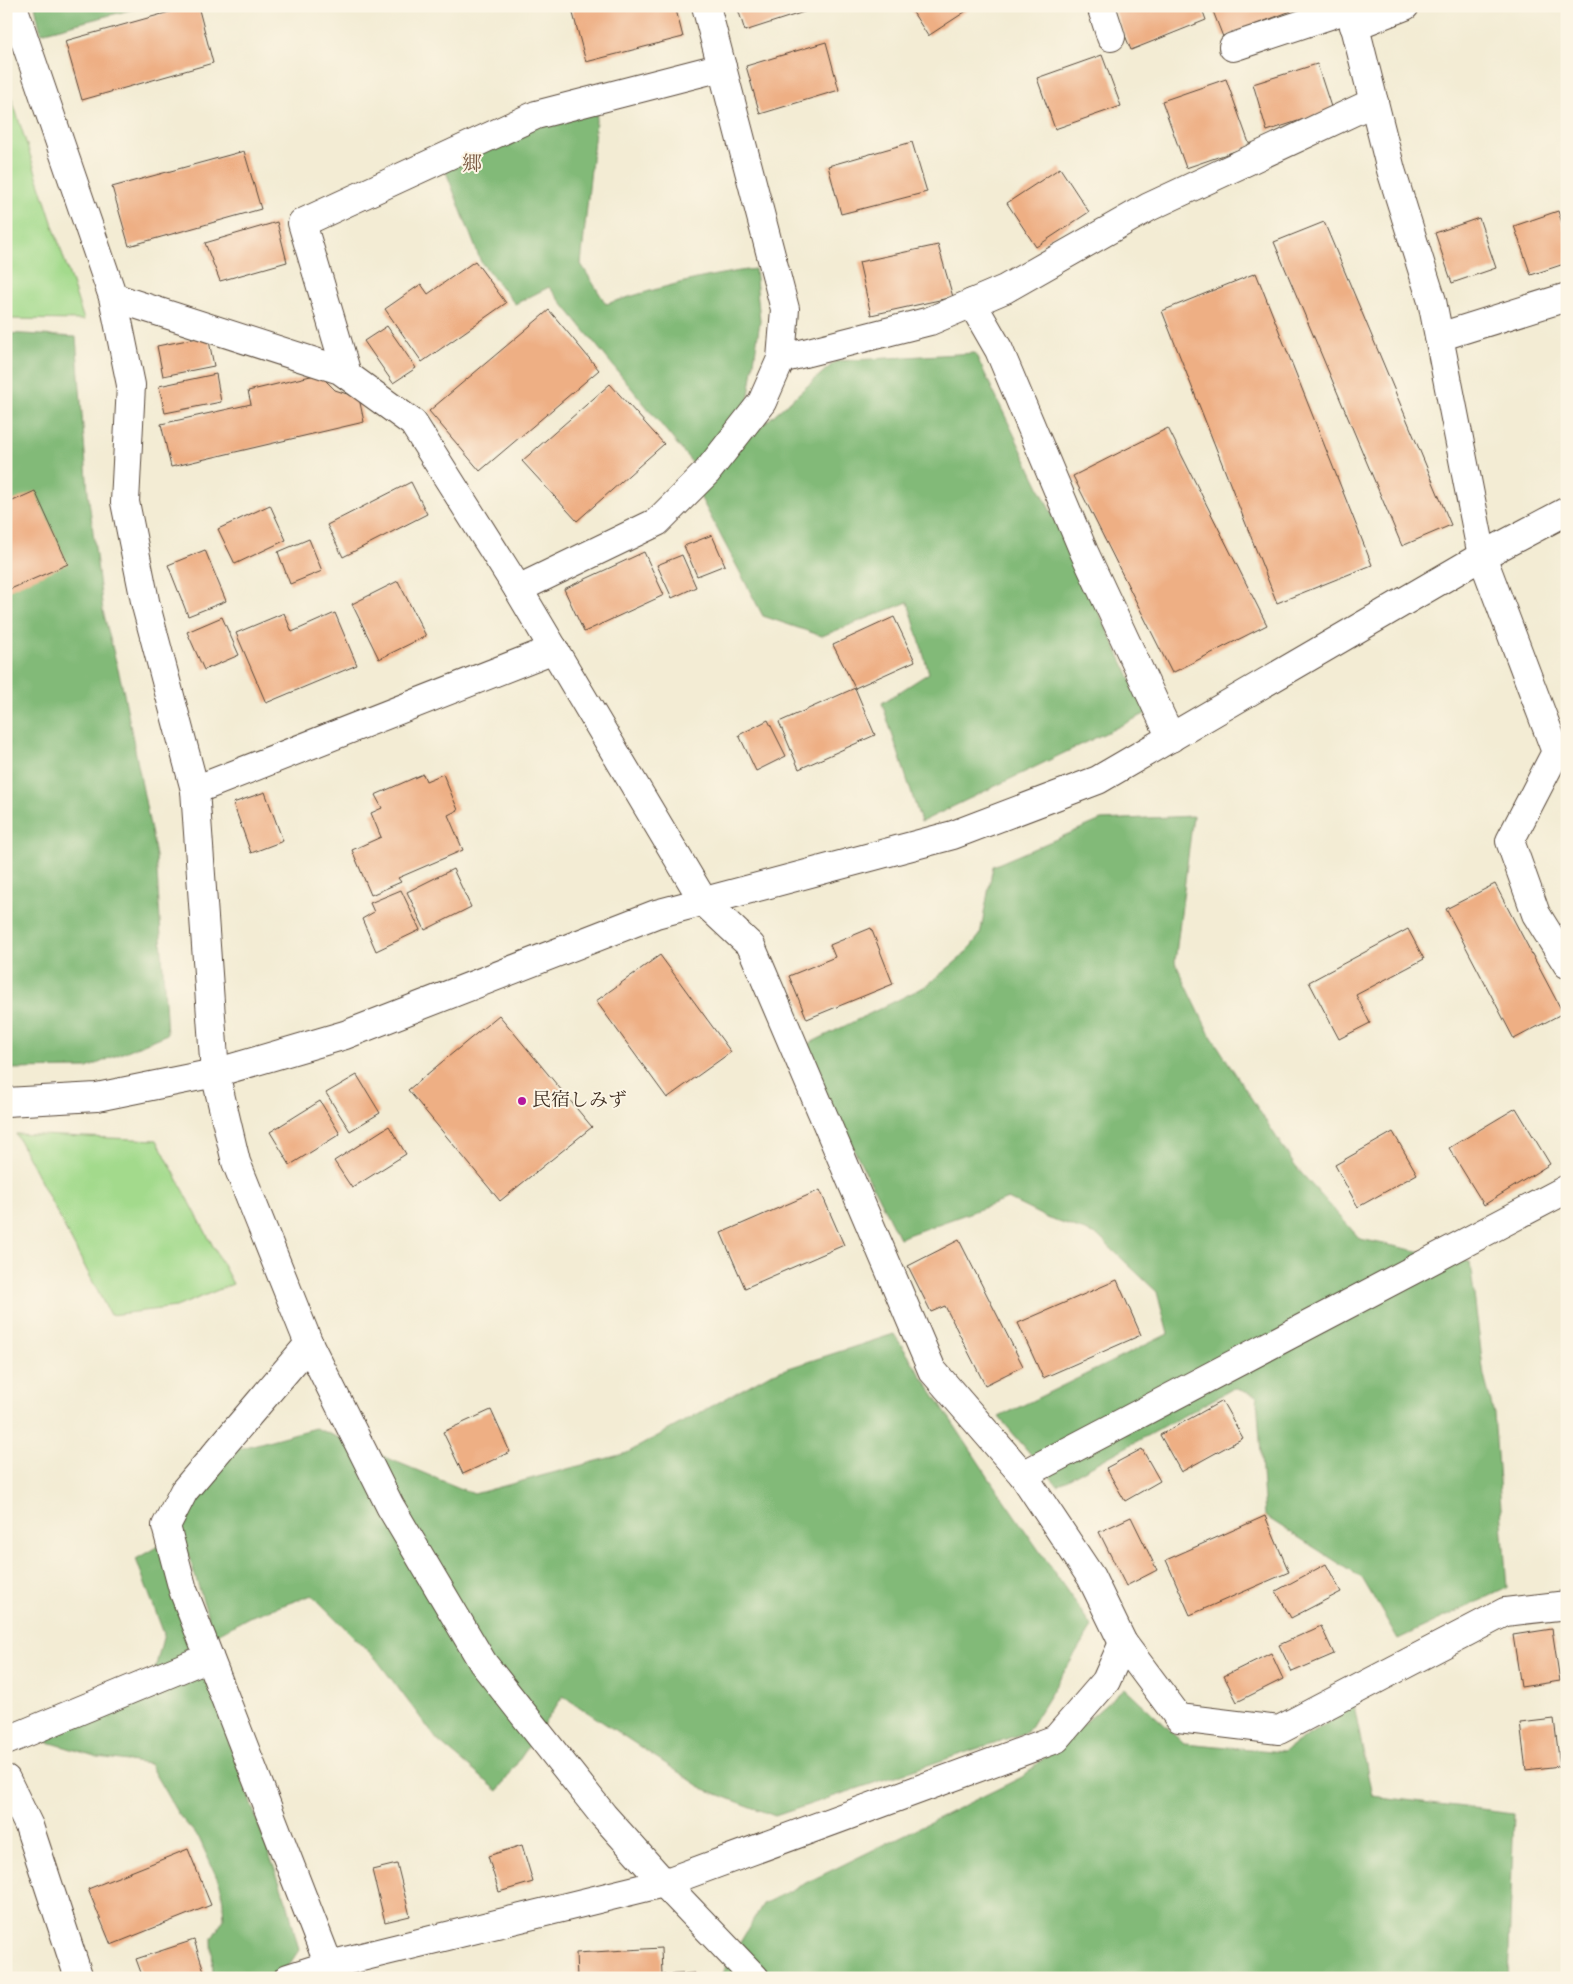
<svg xmlns="http://www.w3.org/2000/svg" width="1573" height="1984" font-family="'Old Standard TT','Noto Serif JP',serif">
  <style>
    .green { fill: #a3da8c; stroke: #6f8255 }
    .forest { fill: #82ba78; stroke: #5e724b }
    .building { fill: #eeaf84 }
    .lines { fill: none; stroke-linecap: round; stroke-linejoin: round }
    .minor-casing { stroke: #574739; stroke-width: 30 }
    .minor { stroke: #fff; stroke-width: 28 }
    .poi-dot { fill: #b5179e; stroke: #fcf5e5; stroke-width: 2 }
    .labels { text-anchor: middle; dominant-baseline: central; stroke-width: 4; stroke-linejoin: round; paint-order: stroke }
    .poi-label { font-size: 19px; fill: #3b2a1e; stroke: #fcf5e5; text-anchor: start }
    .neighbourhood-label { font-size: 20px; fill: #7a5942; stroke: #fcf5e5 }
  </style>
  <rect width="100%" height="100%" fill="#fcf5e5"/>
  <filter id="ink" filterUnits="userSpaceOnUse"><feTurbulence type="fractalNoise" baseFrequency=".02" numOctaves="2"/><feDisplacementMap in="SourceGraphic" scale="10" xChannelSelector="R" yChannelSelector="G"/><feConvolveMatrix kernelMatrix="1 2 1 2 8 2 1 2 1" color-interpolation-filters="sRGB"/></filter>
  <filter id="wash" filterUnits="userSpaceOnUse"><feTurbulence type="fractalNoise" baseFrequency=".0096" numOctaves="4" result="noise"/><feDisplacementMap in="SourceGraphic" scale="20" xChannelSelector="R" yChannelSelector="G"/><feGaussianBlur stdDeviation="1.12" result="paint"/><feColorMatrix in="noise" values="0 0 0 0 0 0 0 0 0 0 0 0 0 0 0 0 0 1.4 0 .05"/><feComposite in="paint" operator="in"/></filter>
  <g filter="url(#wash)">
    <rect width="100%" height="100%" fill="#f3ecd4"/>
    <!-- green -->
    <g class="green">
      <polygon points="6,81 84,320 6,319"/>
      <polygon points="16,1134 157,1140 233,1284 176,1307 110,1315"/>
    </g>
    <!-- forest -->
    <g class="forest">
      <polygon points="35,6 145,6 41,33"/>
      <path d="M598,102l-17,162 25,40c49,-15 97,-29 149,-35l5,52 -15,102 -51,42 -145,-178 -34,17 -34,-42 -38,-98z"/>
      <polygon points="6,333 76,337 88,492 103,611 123,689 156,856 167,1034 87,1068 6,1069"/>
      <polygon points="975,353 1147,713 921,822 882,703 929,673 908,602 822,636 763,616 694,485 836,361"/>
      <polygon points="1193,816 1175,962 1208,1031 1295,1166 1360,1239 1470,1262 1484,1376 1494,1414 1507,1588 1398,1639 1362,1578 1265,1516 1257,1396 1234,1388 1057,1485 999,1417 1168,1334 1157,1292 1097,1235 1047,1218 1008,1199 899,1238 802,1047 926,986 964,955 980,935 993,866 1101,820"/>
      <polygon points="894,1334 993,1484 1092,1627 1027,1732 775,1816 704,1789 563,1696 498,1791 438,1741 377,1660 312,1595 249,1617 214,1636 179,1524 231,1451 315,1428 474,1494 627,1453 770,1374"/>
      <polygon points="160,1545 204,1673 288,1906 299,1950 289,1965 271,1978 213,1978 212,1938 224,1919 222,1889 199,1838 178,1814 149,1764 98,1757 45,1741 153,1677 164,1634 136,1559"/>
      <polygon points="1125,1688 1184,1743 1283,1752 1354,1705 1372,1796 1514,1813 1508,1978 719,1978 763,1904 1022,1777"/>
    </g>
    <g id="blocks">
      <!-- building -->
      <g class="building">
        <polygon points="191,6 198,6 213,63 82,100 65,41"/>
        <polygon points="571,6 675,6 683,37 586,62"/>
        <polygon points="737,6 805,6 807,11 745,31"/>
        <polygon points="909,6 974,6 928,36"/>
        <polygon points="1113,6 1201,6 1206,20 1131,50"/>
        <polygon points="1211,6 1289,6 1291,11 1223,37"/>
        <polygon points="826,42 839,90 760,114 746,66"/>
        <polygon points="1102,55 1121,106 1055,129 1037,78"/>
        <polygon points="1317,64 1332,110 1267,131 1253,84"/>
        <polygon points="1226,79 1250,146 1186,168 1162,101"/>
        <polygon points="912,142 927,192 841,214 828,166"/>
        <polygon points="244,151 261,209 129,246 112,187"/>
        <polygon points="1060,168 1089,212 1036,247 1007,203"/>
        <polygon points="1558,211 1567,237 1567,263 1531,275 1514,226"/>
        <polygon points="1479,218 1496,268 1452,283 1435,233"/>
        <polygon points="277,222 287,262 220,281 205,243"/>
        <polygon points="1324,222 1451,525 1402,546 1274,242"/>
        <polygon points="938,245 953,297 871,315 859,262"/>
        <polygon points="475,261 506,303 422,362 385,309 421,284 428,294"/>
        <polygon points="1256,273 1372,565 1277,603 1162,311"/>
        <polygon points="549,310 599,370 480,471 429,411"/>
        <polygon points="387,326 416,368 393,383 364,341"/>
        <polygon points="208,336 214,366 163,376 157,346"/>
        <polygon points="216,374 221,402 165,413 159,386"/>
        <polygon points="319,374 335,390 359,398 364,422 171,467 161,424 251,404 248,391"/>
        <polygon points="610,384 664,444 577,521 522,461"/>
        <polygon points="1168,428 1267,625 1172,673 1073,476"/>
        <polygon points="411,482 427,514 343,557 327,525"/>
        <polygon points="35,491 68,564 6,591 6,504"/>
        <polygon points="270,505 286,540 235,564 218,529"/>
        <polygon points="712,535 725,565 697,576 684,546"/>
        <polygon points="309,539 322,571 290,584 278,552"/>
        <polygon points="205,550 226,601 188,616 168,565"/>
        <polygon points="644,552 664,595 584,632 564,589"/>
        <polygon points="682,555 696,587 672,598 657,565"/>
        <polygon points="398,581 426,636 379,659 352,604"/>
        <polygon points="284,613 292,632 335,613 357,665 266,703 236,633"/>
        <polygon points="222,617 239,655 204,670 187,632"/>
        <polygon points="894,617 915,661 855,688 875,735 799,769 779,722 855,688 833,645"/>
        <polygon points="768,720 786,756 756,771 739,735"/>
        <polygon points="423,774 426,781 443,774 458,810 448,815 463,850 398,878 401,882 371,895 352,850 381,837 371,813 382,808 375,795"/>
        <polygon points="265,792 283,841 251,853 233,803"/>
        <polygon points="453,869 471,907 425,930 407,892"/>
        <polygon points="1495,884 1563,1013 1514,1039 1446,909"/>
        <polygon points="401,890 420,930 376,951 362,919 374,912 370,903"/>
        <polygon points="871,928 893,984 807,1019 789,976 835,957 830,945"/>
        <polygon points="1408,929 1424,959 1356,995 1370,1023 1339,1039 1309,982"/>
        <polygon points="660,955 731,1052 667,1098 596,1001"/>
        <polygon points="499,1015 592,1127 500,1201 408,1090"/>
        <polygon points="357,1075 380,1113 350,1131 326,1093"/>
        <polygon points="320,1101 340,1134 290,1165 270,1132"/>
        <polygon points="1516,1108 1550,1164 1484,1205 1449,1148"/>
        <polygon points="389,1126 406,1154 352,1188 334,1161"/>
        <polygon points="1393,1132 1417,1174 1358,1207 1335,1165"/>
        <polygon points="820,1190 844,1245 745,1288 721,1233"/>
        <polygon points="959,1240 1023,1366 985,1385 945,1306 931,1312 908,1266"/>
        <polygon points="1117,1280 1141,1335 1043,1378 1018,1323"/>
        <polygon points="1222,1401 1243,1438 1181,1472 1160,1435"/>
        <polygon points="491,1410 510,1452 463,1474 443,1432"/>
        <polygon points="1142,1449 1160,1481 1125,1501 1106,1468"/>
        <polygon points="1265,1516 1289,1572 1190,1615 1166,1560"/>
        <polygon points="1131,1517 1157,1570 1126,1586 1099,1532"/>
        <polygon points="1326,1564 1341,1592 1291,1618 1276,1591"/>
        <polygon points="1321,1626 1334,1654 1292,1672 1279,1645"/>
        <polygon points="1552,1629 1560,1681 1521,1687 1513,1635"/>
        <polygon points="1271,1653 1283,1679 1237,1702 1224,1676"/>
        <polygon points="1554,1719 1560,1766 1526,1770 1520,1723"/>
        <polygon points="522,1845 533,1882 499,1892 488,1856"/>
        <polygon points="188,1849 211,1905 111,1945 88,1889"/>
        <polygon points="397,1864 410,1916 385,1922 372,1870"/>
        <polygon points="194,1940 205,1974 193,1978 143,1978 136,1959"/>
        <polygon points="661,1948 662,1975 695,1973 696,1978 577,1978 576,1953"/>
      </g>
    </g>
  </g>
  <g filter="url(#ink)">
    <use href="#blocks" fill-opacity="0" stroke="#574739" stroke-width="1"/>
    <g class="lines">
      <defs>
        <g id="minor">
          <polyline points="13,6 113,297 131,385 125,502 146,606 195,790 215,1073 236,1162 309,1344 390,1506 483,1663 603,1815 664,1883 755,1978"/>
          <polyline points="1101,6 1111,37"/>
          <polyline points="1348,6 1356,31 1391,170 1432,301 1482,556 1556,752 1510,841 1536,914 1567,964"/>
          <polyline points="1354,26 1405,6"/>
          <polyline points="1233,47 1348,9"/>
          <polyline points="113,297 340,370 413,423 518,589 704,902 751,946 932,1370 1023,1475 1091,1577 1123,1643 1179,1718 1279,1730 1505,1612 1567,1605"/>
          <polyline points="972,303 999,350 1084,552 1171,738"/>
          <polyline points="1439,337 1567,297"/>
          <polyline points="781,359 930,321 1005,289 1149,207 1374,102"/>
          <polyline points="347,374 302,223 536,115 722,67"/>
          <polyline points="518,589 657,522 707,472 762,402 781,359 785,309 706,6"/>
          <polyline points="195,790 554,649"/>
          <polyline points="6,1102 97,1097 215,1073 345,1035 656,914 953,835 1098,780 1482,556 1567,511"/>
          <polyline points="309,1344 184,1491 166,1526 183,1590 334,1978"/>
          <polyline points="1023,1475 1567,1189"/>
          <polyline points="6,1741 209,1657"/>
          <polyline points="6,1779 29,1826 79,1978"/>
          <polyline points="288,1978 329,1965 664,1883 1056,1739 1106,1681 1123,1643"/>
        </g>
      </defs>
      <!-- minor casing -->
      <use href="#minor" class="minor-casing"/>
      <!-- minor -->
      <use href="#minor" class="minor"/>
    </g>
  </g>
  <!-- markers -->
  <circle class="poi-dot" cx="522" cy="1101" r="5"/>
  <g class="labels">
    <!-- poi labels -->
    <g class="poi-label">
      <text x="532" y="1101">民宿しみず</text>
    </g>
    <!-- neighbourhood labels -->
    <g class="neighbourhood-label">
      <text x="472" y="165">郷</text>
    </g>
  </g>
  <!-- margin -->
  <rect width="1573" height="1984" fill="none" stroke="#fcf5e5" stroke-width="25"/>
</svg>
